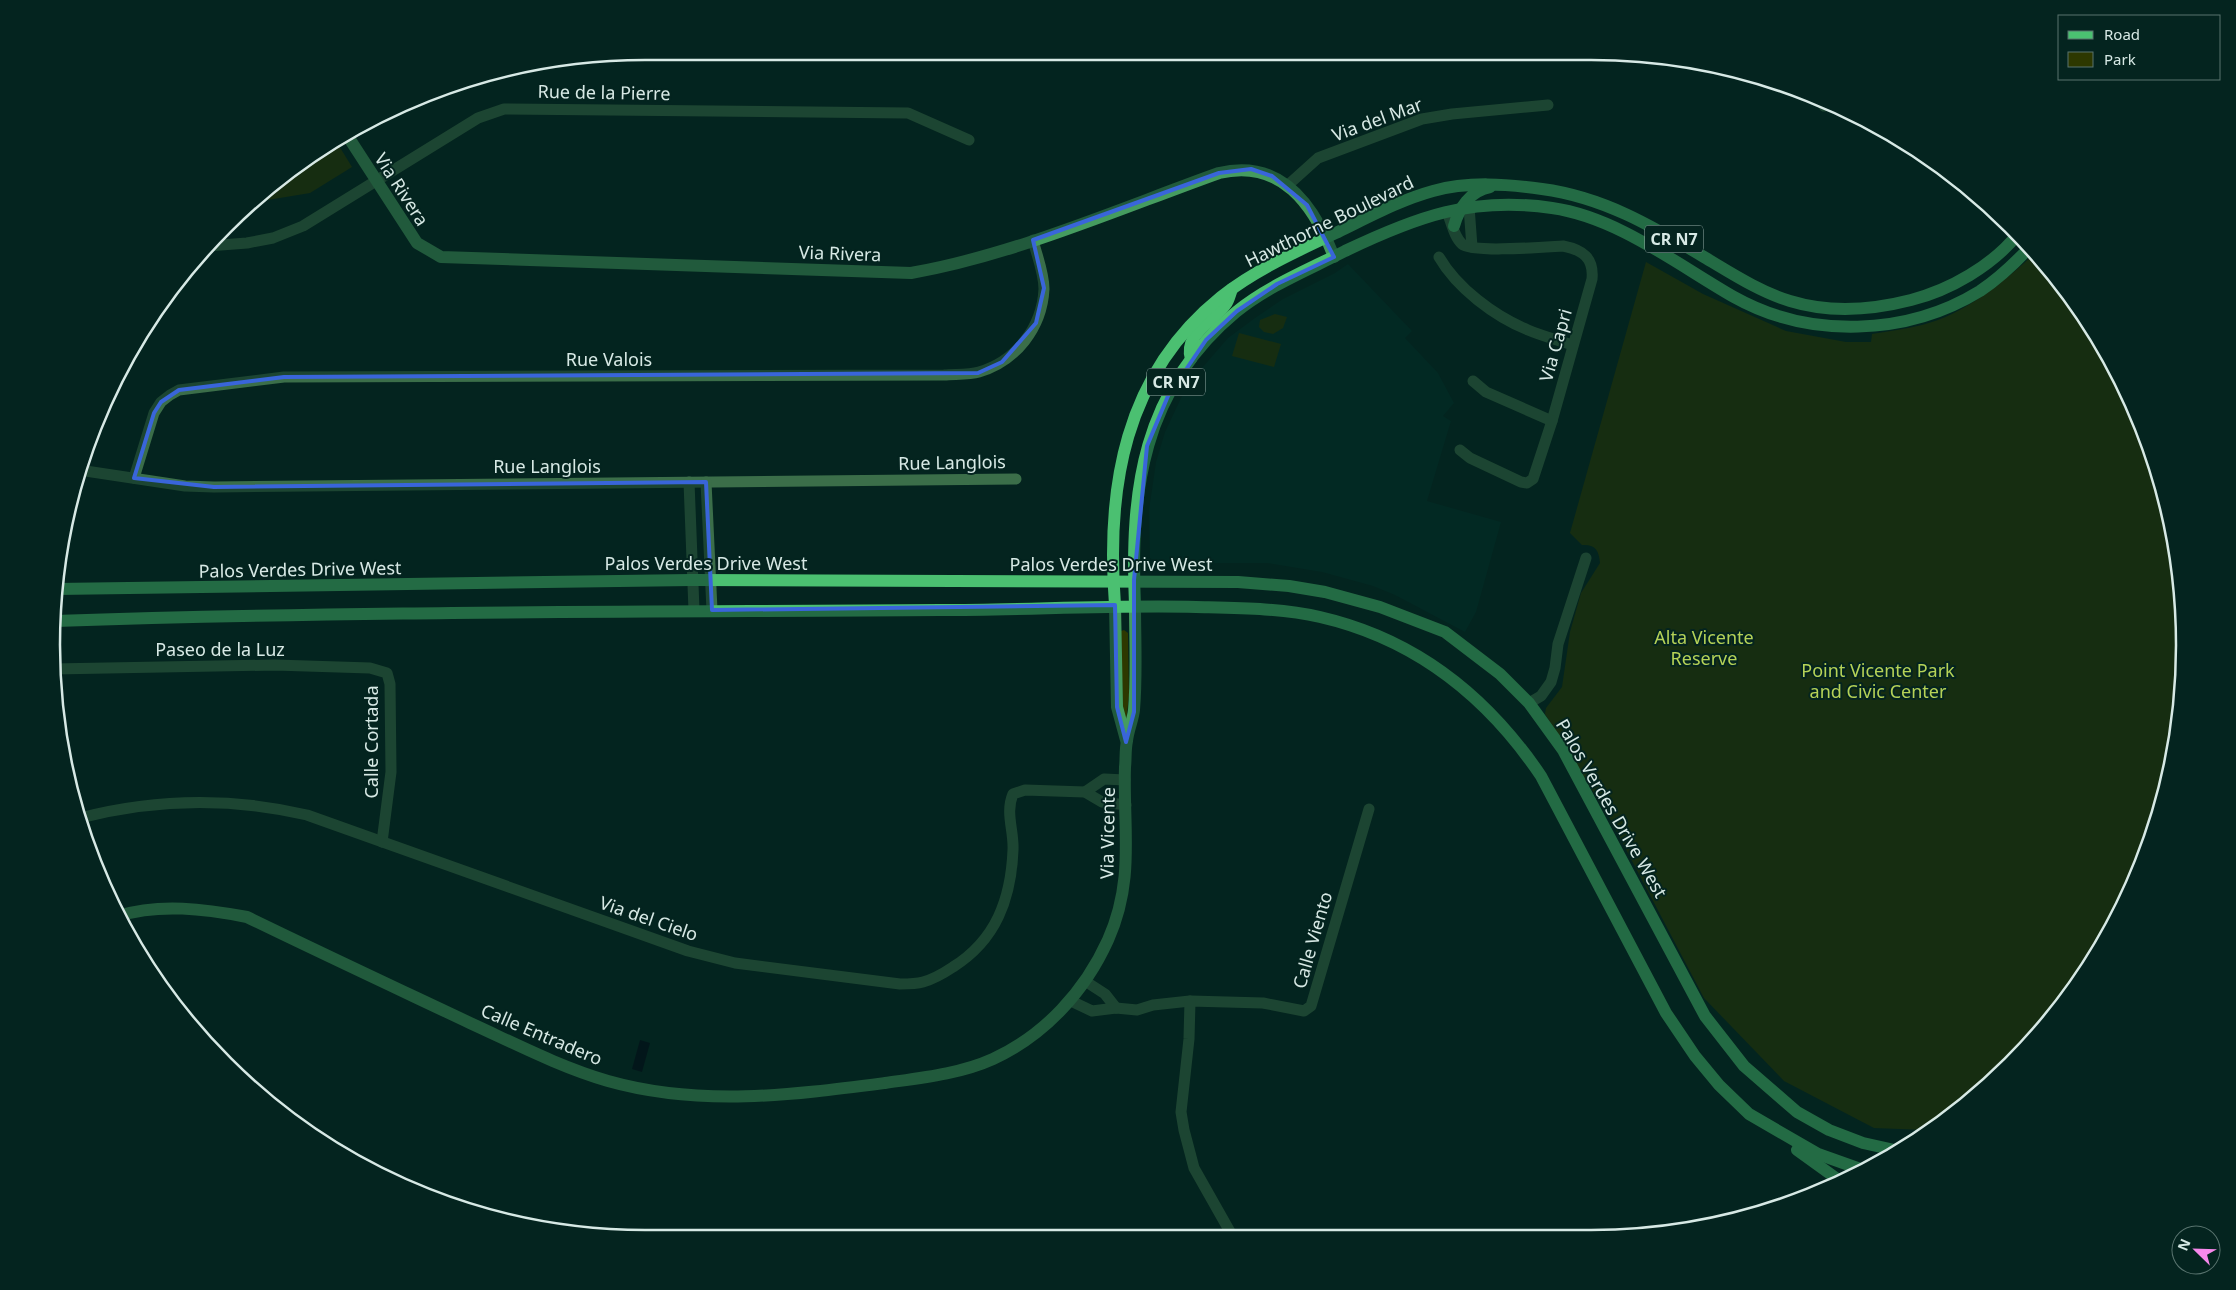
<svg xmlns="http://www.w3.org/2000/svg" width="2236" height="1290" font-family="'Noto Sans',sans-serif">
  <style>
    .built { fill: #022f29 }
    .green { fill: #2d3800 }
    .water { fill: #000616 }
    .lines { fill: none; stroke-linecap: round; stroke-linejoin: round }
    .street { stroke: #3b6e49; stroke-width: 11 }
    .secondary { stroke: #459c5f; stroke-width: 12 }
    .primary { stroke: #4bc071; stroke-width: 12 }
    .marked { fill: none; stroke: #3965da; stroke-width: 4; stroke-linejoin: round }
    .labels { text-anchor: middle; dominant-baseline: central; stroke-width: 4; stroke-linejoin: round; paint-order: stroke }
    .shield { fill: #04241f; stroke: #98aeaa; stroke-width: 1 }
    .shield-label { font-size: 16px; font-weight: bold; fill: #d7e9e5 }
    .street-label { font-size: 18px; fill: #d7e9e5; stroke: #04241f }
    .park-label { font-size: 18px; fill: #b5d257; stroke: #04241f }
    .rim { fill: none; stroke: #d7e9e5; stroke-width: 2.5 }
  </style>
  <rect width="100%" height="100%" fill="#04241f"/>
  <!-- built -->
  <polygon class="built" points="1348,264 1412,331 1405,338 1438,373 1454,403 1443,416 1451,421 1427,501 1501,522 1476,612 1465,632 1395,595 1373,586 1322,572 1267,563 1158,563 1150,558 1149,510 1156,462 1165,432 1181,398 1195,376 1228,338 1255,318 1283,299 1335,273"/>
  <!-- green -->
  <g class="green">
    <polygon points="336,141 352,167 310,193 250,203 284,174"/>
    <path d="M2034,254l51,61 54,103 34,111 12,116 -12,116 -33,111 -55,103 -74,90 -85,65 -52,-2 -90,-47 -80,-83 -95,-181 -64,-103 1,-6 16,-21 8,-55 11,-39 19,-30c-1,-13 -5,-19 -18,-18l-12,-12 76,-271 57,32 83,37 60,11h25l1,-8c17,-3 33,-5 50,-9 41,-10 82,-43 112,-71z"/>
    <polygon points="1275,314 1287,317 1283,328 1273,334 1264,332 1259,327 1260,320"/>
    <polygon points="1239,333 1281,344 1274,367 1232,356"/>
    <polygon points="1124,630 1128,633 1129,695 1126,723 1123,723 1121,631"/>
  </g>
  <!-- water -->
  <polygon class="water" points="640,1040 650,1043 642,1072 632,1069"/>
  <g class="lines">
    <!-- street -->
    <g class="street">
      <polyline points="1824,106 1827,105"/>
      <polyline points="1288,185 1318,158 1422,119 1452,114 1548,105"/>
      <polyline points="1469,207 1472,247"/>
      <path d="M1447,212c4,9 7,25 15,32 10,9 83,3 101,2 20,4 31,12 29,33l-40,142 -19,58 -6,4 -6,-1 -51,-24 -10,-8"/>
      <polyline points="208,246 247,243 273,238 303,226 478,118 504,109 908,113 969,140"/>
      <path d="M1439,257c18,31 55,59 89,73 14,6 30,10 44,15"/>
      <polyline points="1473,381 1486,392 1552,421"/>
      <polyline points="79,470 185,486 214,487 1016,479"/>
      <path d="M134,478l20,-65 7,-11 9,-7 9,-5 105,-13 660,-2c11,-1 25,0 35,-3 37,-11 63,-44 65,-83 0,-16 -7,-33 -11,-49"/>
      <polyline points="689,482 694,610"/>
      <polyline points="706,482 712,610"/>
      <polyline points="53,669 275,665 370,668 387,673 390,684 391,772 382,842"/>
      <polyline points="1529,703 1541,696 1551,682 1555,668 1558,644 1586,558"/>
      <polyline points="1085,792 1104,779 1125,780"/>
      <path d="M80,818c77,-20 150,-21 227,-3l381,136 47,12 165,21c7,0 16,0 23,-2 11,-3 21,-9 30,-15 43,-27 58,-68 60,-117 1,-20 -8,-37 0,-56l12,-4 60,2 17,10 24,3"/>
      <polyline points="1085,981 1105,994 1116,1008"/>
      <polyline points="1071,1001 1092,1011 1116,1008 1137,1010 1153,1005 1190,1001 1263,1003 1304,1011 1311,1006 1369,809"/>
      <polyline points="1190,1001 1189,1039 1181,1112 1184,1130 1194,1168 1233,1237"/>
    </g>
    <!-- secondary -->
    <g class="secondary">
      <path d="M347,135l70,108 24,14 470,16c103,-18 210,-65 308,-100 62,-15 95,32 115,84"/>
      <polyline points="1115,605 1117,707 1126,740"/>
      <path d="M118,916c42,-13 87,-7 129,1 74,36 149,71 223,106 46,21 90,44 138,58 92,26 184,14 277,2 35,-5 75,-9 108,-24 52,-24 92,-68 115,-119 27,-60 15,-111 17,-173 1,-8 0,-17 2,-26 1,-11 6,-21 7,-31 3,-35 1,-70 1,-105"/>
    </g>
    <!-- primary -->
    <g class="primary">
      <path d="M1454,226c5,-18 16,-35 36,-39"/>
      <path d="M1191,359c-8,-25 23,-37 35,-55 3,-4 4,-10 6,-15"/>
      <polyline points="56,589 692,580 1238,582 1289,586 1325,592 1380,607 1445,632 1500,674 1529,703 1563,750 1705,1016 1744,1066 1797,1112 1829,1130 1863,1143 1899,1151"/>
      <path d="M1115,605c-9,-117 9,-230 106,-308 34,-27 78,-47 117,-65 31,-15 62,-32 95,-41 35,-10 74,-7 109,-2 61,8 110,37 162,68 27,16 56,35 86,44 39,12 82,9 121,-1 39,-10 81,-34 107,-66"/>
      <path d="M1135,605c-5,-114 7,-215 101,-293 32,-26 72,-42 109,-61 71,-34 127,-55 207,-43 65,9 126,57 182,89 75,42 173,39 246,-6 18,-12 34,-27 49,-43"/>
      <path d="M55,621c295,-10 590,-9 885,-11 86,0 171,-5 256,-3 42,1 84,1 124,10 96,22 167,79 221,159l125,237 29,43 24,29 30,29 69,40 45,16"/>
      <polyline points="1797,1150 1840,1181"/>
    </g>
  </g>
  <!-- marked area -->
  <path d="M0 0H2236V1290H0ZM1251,169l21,7 35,29 27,52 -57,27 -40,27 -31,29 -38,56 -21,50 -13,134v132l-8,30 -9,-35 -2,-102 -403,5 -6,-128 -492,5 -80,-9 20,-65 7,-11 18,-12 105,-13 694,-4 24,-11 34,-39 8,-35 -11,-48 186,-67z" fill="#04241f" fill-opacity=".55" fill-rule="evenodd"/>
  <path class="marked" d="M1251,169l21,7 35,29 27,52 -57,27 -40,27 -31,29 -38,56 -21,50 -13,134v132l-8,30 -9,-35 -2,-102 -403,5 -6,-128 -492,5 -80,-9 20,-65 7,-11 18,-12 105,-13 694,-4 24,-11 34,-39 8,-35 -11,-48 186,-67z"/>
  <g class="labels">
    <!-- shield labels -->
    <g class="shield">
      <rect x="1645" y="225.5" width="58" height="27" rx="4"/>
      <rect x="1147" y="368.5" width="58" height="27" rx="4"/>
    </g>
    <g class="shield-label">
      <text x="1674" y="239">CR N7</text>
      <text x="1176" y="382">CR N7</text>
    </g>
    <!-- street labels -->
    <g class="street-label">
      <text transform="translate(604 92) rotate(1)">Rue de la Pierre</text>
      <text transform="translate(1377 119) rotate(-20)">Via del Mar</text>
      <text transform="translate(402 189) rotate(57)">Via Rivera</text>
      <text transform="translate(1329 221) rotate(-26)">Hawthorne Boulevard</text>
      <text transform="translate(840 253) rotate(2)">Via Rivera</text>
      <text transform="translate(1555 345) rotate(-74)">Via Capri</text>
      <text x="609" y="359">Rue Valois</text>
      <text transform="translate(952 462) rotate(-1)">Rue Langlois</text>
      <text x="547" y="466">Rue Langlois</text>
      <text x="706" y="563">Palos Verdes Drive West</text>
      <text x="1111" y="564">Palos Verdes Drive West</text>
      <text transform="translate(300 569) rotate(-1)">Palos Verdes Drive West</text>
      <text x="220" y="649">Paseo de la Luz</text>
      <text transform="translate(371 742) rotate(-90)">Calle Cortada</text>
      <text transform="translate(1612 808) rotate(60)">Palos Verdes Drive West</text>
      <text transform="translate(1107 833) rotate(-89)">Via Vicente</text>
      <text transform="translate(649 918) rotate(19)">Via del Cielo</text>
      <text transform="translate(1312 940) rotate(-74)">Calle Viento</text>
      <text transform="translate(542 1034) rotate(23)">Calle Entradero</text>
    </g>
    <!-- park labels -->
    <g class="park-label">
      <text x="1704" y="637">Alta Vicente<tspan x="1704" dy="21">Reserve</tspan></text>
      <text x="1878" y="670">Point Vicente Park<tspan x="1878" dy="21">and Civic Center</tspan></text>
    </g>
  </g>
  <!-- crop -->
  <path d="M0 0H2236V1290H0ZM645 60H1591A585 585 0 0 1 2176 645V645A585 585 0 0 1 1591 1230H645A585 585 0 0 1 60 645V645A585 585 0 0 1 645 60Z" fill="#04241f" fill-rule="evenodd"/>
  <path class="rim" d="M645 60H1591A585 585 0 0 1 2176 645V645A585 585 0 0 1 1591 1230H645A585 585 0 0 1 60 645V645A585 585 0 0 1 645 60Z"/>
  <!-- legend -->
  <rect x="2058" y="15" width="162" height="65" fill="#04241f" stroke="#58736e"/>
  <rect x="2068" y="31" width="25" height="8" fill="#4bc071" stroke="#58736e"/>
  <text x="2104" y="40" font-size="15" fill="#d7e9e5">Road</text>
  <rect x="2068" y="52" width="25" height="15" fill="#2d3800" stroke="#58736e"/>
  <text x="2104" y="65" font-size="15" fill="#d7e9e5">Park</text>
  <!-- north arrow -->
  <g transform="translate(2196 1250) rotate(293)"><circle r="24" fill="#04241f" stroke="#58736e"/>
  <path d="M0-4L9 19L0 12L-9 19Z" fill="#f788eb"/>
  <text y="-8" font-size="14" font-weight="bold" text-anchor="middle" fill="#d7e9e5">N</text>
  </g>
</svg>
